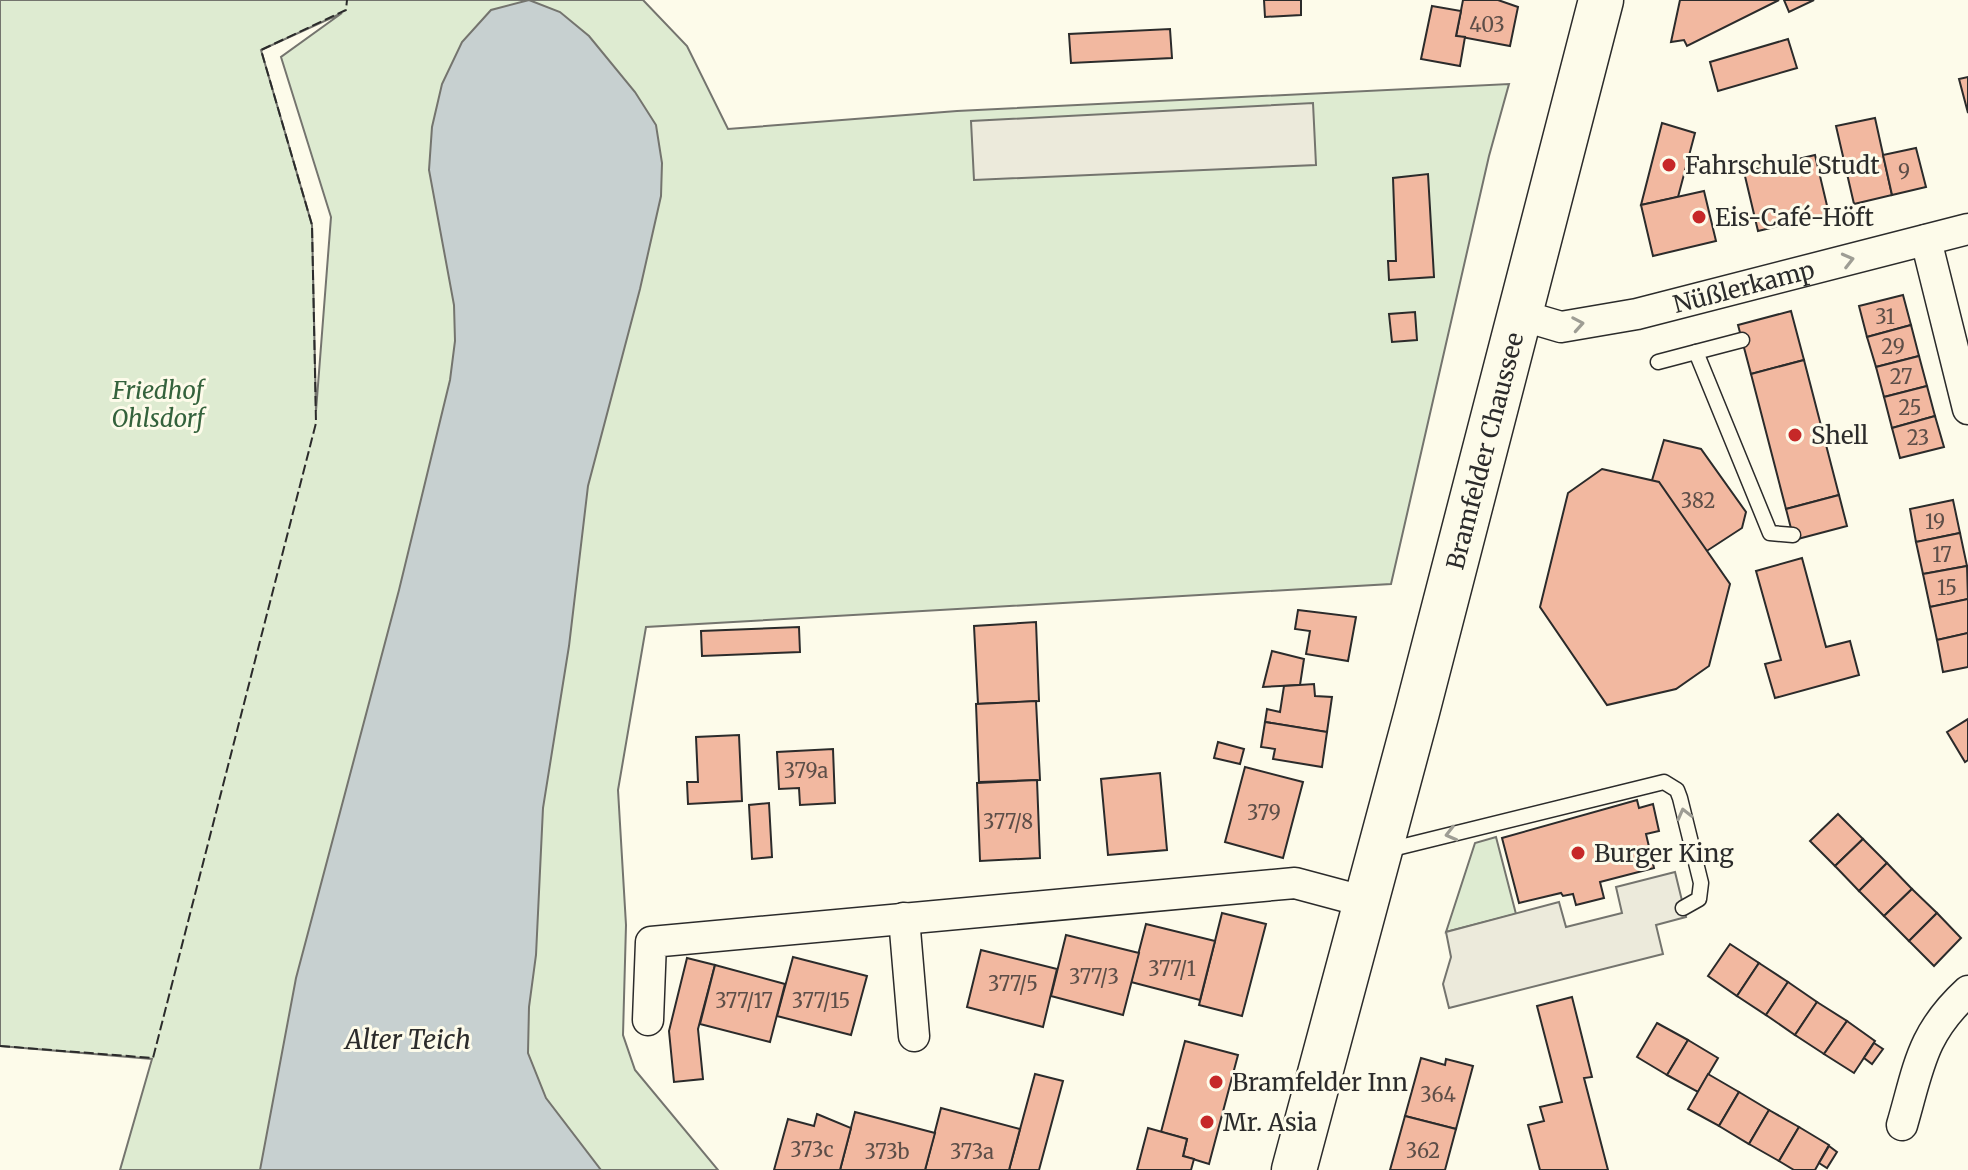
<svg xmlns="http://www.w3.org/2000/svg" width="1968" height="1170" font-family="Merriweather,serif">
  <style>
    .green { fill: #deebd1; stroke: #74746e; stroke-width: 2; fill-rule: evenodd }
    .parking { fill: #eceadb; stroke: #74746e; stroke-width: 2 }
    .water { fill: #c7d0d0; stroke: #74746e; stroke-width: 2 }
    .building { fill: #f2b8a0; stroke: #2b2b2b; stroke-width: 2 }
    .lines { fill: none; stroke-linecap: round; stroke-linejoin: round }
    .service-casing { stroke: #2b2b2b; stroke-width: 17 }
    .minor-casing { stroke: #2b2b2b; stroke-width: 33 }
    .primary-casing { stroke: #2b2b2b; stroke-width: 47 }
    .service { stroke: #fdfbea; stroke-width: 14 }
    .minor { stroke: #fdfbea; stroke-width: 30 }
    .primary { stroke: #fdfbea; stroke-width: 44 }
    .fence { stroke: #2b2b2b; stroke-width: 2; stroke-dasharray: 10 4; stroke-linecap: butt }
    .oneway { stroke: #9e9d94 }
    .poi-dot { fill: #c62828; stroke: #fdfbea; stroke-width: 3 }
    .labels { text-anchor: middle; dominant-baseline: central; stroke-width: 6; stroke-linejoin: round; paint-order: stroke }
    .number-label { font-size: 20px; fill: #5d4e48 }
    .poi-label { font-size: 24px; fill: #2b2b2b; stroke: #fdfbea; text-anchor: start }
    .street-label { font-size: 24px; fill: #2b2b2b; stroke: #fdfbea }
    .park-label { font-size: 24px; font-style: italic; fill: #34623c; stroke: #fdfbea }
    .water-label { font-size: 26px; font-style: italic; fill: #2b2b2b; stroke: #fdfbea }
  </style>
  <rect width="100%" height="100%" fill="#fdfbea"/>
  <!-- green -->
  <g class="green">
    <path d="M0,0h643l44,46 41,83 229,-18 552,-27 -20,72 -98,428 -745,43 -28,163 8,135 -3,110 12,35 83,100h-598l32,-111 -152,-13zM342,13l-61,44 50,160 -15,194 -4,-186 -51,-175z"/>
    <polygon points="1496,837 1516,914 1446,932 1475,843"/>
  </g>
  <!-- parking -->
  <g class="parking">
    <polygon points="1313,103 1316,165 974,180 971,121"/>
    <polygon points="1675,872 1686,917 1656,925 1663,954 1449,1008 1443,984 1451,957 1446,932 1559,902 1566,927 1622,913 1616,887"/>
  </g>
  <!-- water -->
  <polygon class="water" points="529,0 560,12 589,36 635,92 656,125 662,163 661,196 640,289 588,486 569,646 543,808 536,955 529,1007 528,1053 546,1098 601,1170 260,1170 296,978 399,590 450,380 455,341 454,305 429,170 432,127 442,84 462,42 491,10"/>
  <!-- building -->
  <g class="building">
    <polygon points="1264,0 1301,0 1301,15 1265,17"/>
    <polygon points="1463,0 1498,0 1518,7 1510,46 1456,36"/>
    <polygon points="1680,0 1779,0 1687,46 1684,40 1671,42"/>
    <polygon points="1784,0 1814,0 1789,12"/>
    <polygon points="1432,6 1461,11 1456,36 1465,37 1460,66 1421,59"/>
    <polygon points="1170,29 1172,58 1071,63 1069,34"/>
    <polygon points="1788,39 1797,68 1718,91 1710,62"/>
    <polygon points="1968,77 1968,113 1959,79"/>
    <polygon points="1875,118 1892,195 1854,204 1836,126"/>
    <polygon points="1662,123 1695,133 1678,197 1641,205"/>
    <polygon points="1916,148 1926,187 1892,195 1883,155"/>
    <polygon points="1815,155 1829,214 1758,231 1744,172"/>
    <polygon points="1428,174 1434,277 1389,280 1388,261 1396,261 1393,178"/>
    <polygon points="1704,191 1716,241 1653,256 1641,205"/>
    <polygon points="1903,295 1911,325 1867,337 1859,306"/>
    <polygon points="1791,311 1804,360 1751,374 1738,325"/>
    <polygon points="1415,312 1417,340 1392,342 1389,314"/>
    <polygon points="1911,325 1919,356 1876,367 1867,337"/>
    <polygon points="1919,356 1927,386 1884,397 1876,367"/>
    <polygon points="1804,360 1839,495 1786,509 1751,374"/>
    <polygon points="1927,386 1935,416 1892,428 1884,397"/>
    <polygon points="1935,416 1944,447 1900,458 1892,428"/>
    <polygon points="1664,440 1701,449 1746,512 1742,528 1699,556 1650,487"/>
    <polygon points="1602,469 1659,482 1730,584 1709,666 1676,689 1607,705 1540,607 1568,493"/>
    <polygon points="1839,495 1847,526 1794,540 1786,509"/>
    <polygon points="1953,500 1960,533 1916,542 1910,509"/>
    <polygon points="1960,533 1967,566 1923,574 1916,542"/>
    <polygon points="1802,558 1826,647 1850,641 1859,675 1775,698 1765,664 1781,660 1756,571"/>
    <polygon points="1967,566 1968,599 1930,607 1923,574"/>
    <polygon points="1968,599 1968,633 1937,640 1930,607"/>
    <polygon points="1298,610 1356,617 1348,661 1306,654 1310,631 1295,629"/>
    <polygon points="1036,622 1039,701 978,704 974,626"/>
    <polygon points="799,627 800,652 702,656 701,631"/>
    <polygon points="1968,633 1968,667 1943,672 1937,640"/>
    <polygon points="1272,651 1304,659 1300,685 1263,687"/>
    <polygon points="1314,684 1315,696 1332,697 1327,732 1265,722 1267,709 1280,712 1284,686"/>
    <polygon points="1036,701 1040,780 979,782 976,704"/>
    <polygon points="1968,719 1968,760 1965,762 1947,732"/>
    <polygon points="1265,722 1327,732 1322,767 1273,759 1275,749 1261,747"/>
    <polygon points="739,735 742,801 688,804 687,782 698,782 696,737"/>
    <polygon points="1218,742 1244,749 1240,764 1214,758"/>
    <polygon points="833,749 835,803 800,805 799,788 779,789 777,752"/>
    <polygon points="1245,767 1303,782 1283,858 1225,842"/>
    <polygon points="1160,773 1167,850 1108,855 1101,779"/>
    <polygon points="1037,780 1040,858 980,861 977,783"/>
    <polygon points="1637,800 1639,808 1653,804 1659,831 1646,834 1654,868 1600,882 1604,898 1576,905 1573,894 1563,896 1561,893 1519,903 1502,838"/>
    <polygon points="769,803 772,857 752,859 749,805"/>
    <polygon points="1838,814 1863,839 1835,866 1810,841"/>
    <polygon points="1863,839 1887,863 1859,891 1835,866"/>
    <polygon points="1887,863 1912,889 1884,916 1859,891"/>
    <polygon points="1912,889 1937,913 1909,941 1884,916"/>
    <polygon points="1222,913 1266,924 1242,1016 1199,1005"/>
    <polygon points="1937,913 1961,938 1934,966 1909,941"/>
    <polygon points="1146,924 1215,941 1200,1000 1131,982"/>
    <polygon points="1066,935 1139,953 1123,1015 1051,996"/>
    <polygon points="1730,944 1759,963 1737,996 1708,976"/>
    <polygon points="981,950 1057,969 1043,1027 967,1007"/>
    <polygon points="793,957 867,976 851,1035 777,1016"/>
    <polygon points="687,958 715,965 698,1029 703,1079 674,1082 669,1031"/>
    <polygon points="1759,963 1788,982 1766,1015 1737,996"/>
    <polygon points="715,965 785,984 770,1042 700,1024"/>
    <polygon points="1788,982 1817,1002 1795,1035 1766,1015"/>
    <polygon points="1572,997 1592,1077 1584,1078 1608,1170 1540,1170 1528,1125 1544,1121 1540,1107 1562,1102 1537,1006"/>
    <polygon points="1817,1002 1847,1021 1824,1054 1795,1035"/>
    <polygon points="1847,1021 1875,1041 1854,1073 1824,1054"/>
    <polygon points="1657,1023 1688,1040 1667,1075 1637,1057"/>
    <polygon points="1688,1040 1718,1058 1698,1092 1667,1075"/>
    <polygon points="1185,1041 1238,1055 1209,1164 1183,1156 1187,1139 1161,1132"/>
    <polygon points="1874,1043 1883,1049 1872,1064 1864,1058"/>
    <polygon points="1421,1058 1445,1065 1446,1059 1473,1066 1456,1129 1405,1116"/>
    <polygon points="1035,1074 1063,1081 1039,1170 1009,1170"/>
    <polygon points="1708,1074 1739,1092 1719,1126 1688,1109"/>
    <polygon points="1739,1092 1769,1110 1749,1144 1719,1126"/>
    <polygon points="941,1108 1020,1129 1009,1170 925,1170"/>
    <polygon points="1769,1110 1799,1127 1779,1161 1749,1144"/>
    <polygon points="855,1112 935,1133 925,1170 840,1170"/>
    <polygon points="817,1114 851,1128 840,1170 774,1170 788,1119 814,1126"/>
    <polygon points="1405,1116 1456,1129 1445,1170 1390,1170"/>
    <polygon points="1799,1127 1829,1145 1815,1170 1794,1170 1779,1161"/>
    <polygon points="1148,1128 1187,1139 1183,1156 1194,1159 1191,1170 1137,1170"/>
    <polygon points="1829,1146 1837,1152 1827,1168 1819,1163"/>
  </g>
  <g class="lines">
    <defs>
      <g id="service">
        <polyline points="1696,352 1742,340"/>
        <polyline points="1658,362 1696,352 1770,533 1793,535"/>
        <polyline points="1388,850 1664,782 1677,790 1680,798 1701,883 1699,899 1683,908"/>
      </g>
      <g id="minor">
        <polyline points="1926,240 1968,409"/>
        <path id="s1" d="M1520,315l41,12 76,-13 331,-85"/>
        <polyline points="904,918 914,1036"/>
        <polyline points="648,1020 651,942 1295,883 1366,902"/>
        <path d="M1902,1125c17,-58 19,-91 66,-134"/>
      </g>
      <g id="primary">
        <path id="s2" d="M1294,1170l123,-458 184,-712"/>
      </g>
    </defs>
    <!-- service casing -->
    <use href="#service" class="service-casing"/>
    <!-- minor casing -->
    <use href="#minor" class="minor-casing"/>
    <!-- primary casing -->
    <use href="#primary" class="primary-casing"/>
    <!-- service -->
    <use href="#service" class="service"/>
    <!-- minor -->
    <use href="#minor" class="minor"/>
    <!-- primary -->
    <use href="#primary" class="primary"/>
    <!-- fence -->
    <polyline class="fence" points="0,1046 153,1058 316,423 312,225 261,50 346,10 347,0"/>
  </g>
  <!-- one-way arrows -->
  <defs><path id="oneway-chevron" d="M-2-3.5L2.5 0L-2 3.5" fill="none" stroke-width="1.6" stroke-linecap="round" stroke-linejoin="round" transform="scale(2)"/></defs>
  <g class="oneway">
    <use href="#oneway-chevron" transform="translate(1848 260) rotate(-14)"/>
    <use href="#oneway-chevron" transform="translate(1578 324) rotate(-10)"/>
    <use href="#oneway-chevron" transform="translate(1684 814) rotate(-104)"/>
    <use href="#oneway-chevron" transform="translate(1451 834) rotate(166)"/>
  </g>
  <!-- markers -->
  <g class="poi-dot">
    <circle cx="1669" cy="165" r="8"/>
    <circle cx="1699" cy="217" r="8"/>
    <circle cx="1795" cy="435" r="8"/>
    <circle cx="1578" cy="853" r="8"/>
    <circle cx="1216" cy="1082" r="8"/>
    <circle cx="1207" cy="1122" r="8"/>
  </g>
  <g class="labels">
    <!-- number labels -->
    <g class="number-label">
      <text x="1487" y="24">403</text>
      <text x="1904" y="171">9</text>
      <text x="1885" y="316">31</text>
      <text x="1893" y="346">29</text>
      <text x="1901" y="376">27</text>
      <text x="1910" y="407">25</text>
      <text x="1918" y="437">23</text>
      <text x="1698" y="500">382</text>
      <text x="1935" y="521">19</text>
      <text x="1942" y="554">17</text>
      <text x="1947" y="587">15</text>
      <text x="806" y="770">379a</text>
      <text x="1264" y="812">379</text>
      <text x="1008" y="821">377/8</text>
      <text x="1172" y="968">377/1</text>
      <text x="1094" y="976">377/3</text>
      <text x="1013" y="983">377/5</text>
      <text x="744" y="1000">377/17</text>
      <text x="821" y="1000">377/15</text>
      <text x="1438" y="1094">364</text>
      <text x="812" y="1149">373c</text>
      <text x="1423" y="1150">362</text>
      <text x="887" y="1151">373b</text>
      <text x="972" y="1151">373a</text>
    </g>
    <!-- poi labels -->
    <g class="poi-label">
      <text x="1685" y="165">Fahrschule Studt</text>
      <text x="1715" y="217">Eis-Café-Höft</text>
      <text x="1811" y="435">Shell</text>
      <text x="1594" y="853">Burger King</text>
      <text x="1232" y="1082">Bramfelder Inn</text>
      <text x="1223" y="1122">Mr. Asia</text>
    </g>
    <!-- street labels -->
    <g class="street-label">
      <text stroke="none"><textPath href="#s1" startOffset="230">Nüßlerkamp</textPath></text>
      <text stroke="none"><textPath href="#s2" startOffset="744">Bramfelder Chaussee</textPath></text>
    </g>
    <!-- park labels -->
    <g class="park-label">
      <text x="158" y="390">Friedhof<tspan x="158" dy="28">Ohlsdorf</tspan></text>
    </g>
    <!-- water labels -->
    <g class="water-label">
      <text x="408" y="1039">Alter Teich</text>
    </g>
  </g>
</svg>
